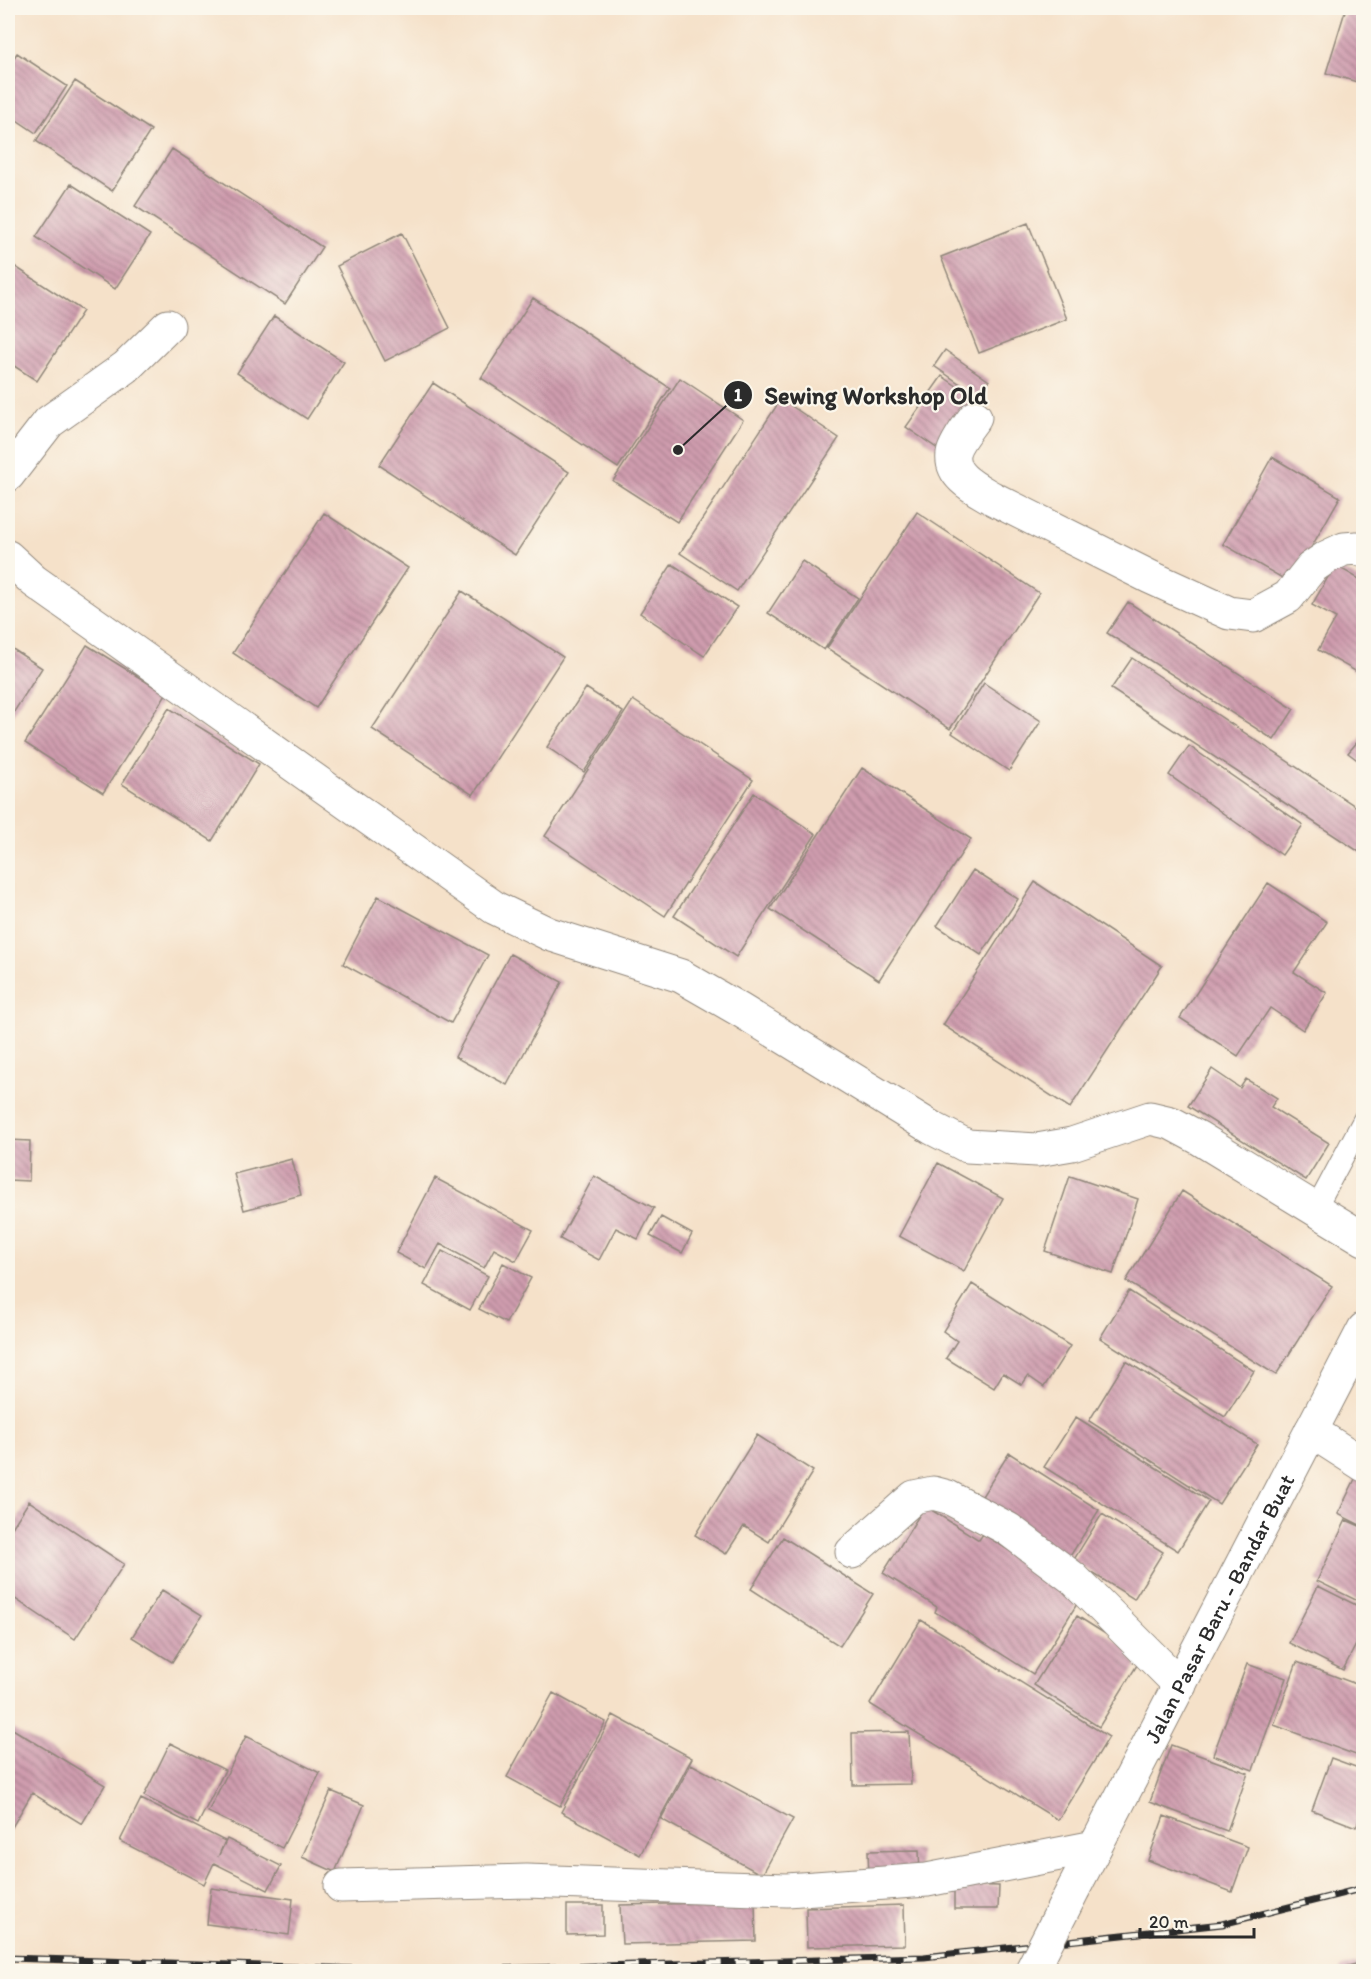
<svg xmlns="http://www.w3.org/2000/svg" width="1371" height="1979" viewBox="0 0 1371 1979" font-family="Itim,sans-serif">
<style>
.building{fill:url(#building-back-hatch)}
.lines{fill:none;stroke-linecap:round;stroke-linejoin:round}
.service-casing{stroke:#90867a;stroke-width:22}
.minor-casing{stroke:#90867a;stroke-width:35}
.tertiary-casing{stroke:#90867a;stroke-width:35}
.service{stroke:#fff;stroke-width:20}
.minor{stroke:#fff;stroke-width:33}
.tertiary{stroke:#fff;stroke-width:33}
.rail-casing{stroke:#2b2b2b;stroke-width:7}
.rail{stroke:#fbf7ec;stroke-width:4.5;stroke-dasharray:14;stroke-linecap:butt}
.tertiary-bridge-casing{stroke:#90867a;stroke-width:35;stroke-linecap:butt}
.tertiary-bridge{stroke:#fff;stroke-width:33}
.labels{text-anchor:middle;stroke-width:4.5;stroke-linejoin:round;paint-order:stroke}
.street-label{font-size:22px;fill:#2b2b2b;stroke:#fbf7ec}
.leader{fill:none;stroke:#2b2b2b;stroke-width:2}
.callout-dot{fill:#2b2b2b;stroke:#fbf7ec;stroke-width:2}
.mark-label{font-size:18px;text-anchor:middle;font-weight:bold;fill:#fff}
.callout-label{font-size:24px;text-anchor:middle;font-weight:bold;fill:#2b2b2b;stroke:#fbf7ec;stroke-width:4.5;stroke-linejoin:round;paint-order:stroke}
</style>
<defs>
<pattern id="building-back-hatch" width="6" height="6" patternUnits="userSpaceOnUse" patternTransform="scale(1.5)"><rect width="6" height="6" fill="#cf9cae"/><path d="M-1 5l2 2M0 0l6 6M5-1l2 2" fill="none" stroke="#a87f8e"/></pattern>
</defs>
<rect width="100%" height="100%" fill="#fbf7ec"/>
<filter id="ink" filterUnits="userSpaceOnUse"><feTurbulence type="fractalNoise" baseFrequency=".0167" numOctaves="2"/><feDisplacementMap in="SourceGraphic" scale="12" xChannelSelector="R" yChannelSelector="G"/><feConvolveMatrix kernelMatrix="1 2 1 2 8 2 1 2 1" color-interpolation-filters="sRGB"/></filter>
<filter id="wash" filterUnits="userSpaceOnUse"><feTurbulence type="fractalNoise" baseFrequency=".008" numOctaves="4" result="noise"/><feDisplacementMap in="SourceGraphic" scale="24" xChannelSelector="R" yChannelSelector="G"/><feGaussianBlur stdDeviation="1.35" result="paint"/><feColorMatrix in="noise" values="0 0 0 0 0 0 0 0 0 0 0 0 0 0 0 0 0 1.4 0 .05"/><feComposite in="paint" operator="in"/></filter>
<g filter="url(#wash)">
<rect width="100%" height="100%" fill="#f5e1c9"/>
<g id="blocks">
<!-- building -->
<path class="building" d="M1346 8H1364V84L1326 73Z
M17 53 67 86 36 133 8 114V67Z
M75 81 151 130 112 191 36 141Z
M172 149 322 247 285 304 135 206Z
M71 184 150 235 115 289 36 237Z
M1028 223 1067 319 979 353 941 257Z
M402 233 450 328 385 361 337 266Z
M8 262 83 311 37 381 8 362Z
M533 298 670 388 618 468 481 378Z
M274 316 344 362 307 419 237 373Z
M945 350 989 381 978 396 934 366Z
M942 376 977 400 941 451 906 427Z
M680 378 743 420 677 522 613 481Z
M433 383 569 472 515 555 379 465Z
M781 399 839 438 737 591 680 553Z
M1272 457 1340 497 1291 583 1223 544Z
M917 512 1039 593 950 729 827 648Z
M324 513 408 568 316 708 233 653Z
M802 561 858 598 824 650 768 613Z
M672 564 737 607 704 656 640 613Z
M1335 565 1359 579 1364 570V676L1318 650 1336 618 1312 605Z
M462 591 563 657 473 795 372 729Z
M1128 602 1294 709 1274 740 1107 633Z
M87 645 166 694 103 793 25 743Z
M8 646 42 668 12 715 8 712Z
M1132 658 1364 812V855L1111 689Z
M984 683 1041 721 1009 771 952 733Z
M586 688 623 712 584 772 547 747Z
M633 700 753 780 665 916 545 836Z
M169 708 259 764 212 841 122 784Z
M1364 734V765L1348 753Z
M1189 746 1303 825 1282 855 1169 775Z
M862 768 971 839 879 980 770 909Z
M754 793 816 834 736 957 674 916Z
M973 870 1018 899 981 955 937 926Z
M1035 882 1162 966 1070 1108 943 1025Z
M1268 883 1327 922 1294 972 1327 993 1303 1030 1270 1008 1238 1056 1180 1018Z
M378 896 488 955 451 1023 343 964Z
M510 954 562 982 507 1085 455 1057Z
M1212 1069 1240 1088 1246 1079 1277 1098 1271 1107 1329 1143 1306 1180 1188 1106Z
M8 1140 30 1141 29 1181 8 1180Z
M292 1159 301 1195 244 1210 234 1174Z
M938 1163 1003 1198 964 1271 899 1236Z
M594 1176 654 1208 638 1239 616 1228 599 1260 560 1239Z
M1070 1176 1138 1199 1113 1274 1045 1251Z
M435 1178 533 1230 516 1261 494 1249 484 1268 440 1244 426 1269 396 1253Z
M1182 1191 1332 1286 1276 1375 1126 1281Z
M661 1217 692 1234 682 1253 650 1236Z
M442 1251 488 1276 470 1310 424 1285Z
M503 1263 531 1278 506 1323 479 1309Z
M972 1284 1070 1346 1044 1387 1028 1376 1022 1385 1003 1373 994 1388 946 1358 957 1341 943 1331Z
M1129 1291 1254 1371 1225 1417 1100 1338Z
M1126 1361 1257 1444 1219 1504 1089 1421Z
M1076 1417 1209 1501 1178 1551 1044 1467Z
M757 1435 813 1471 769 1542 744 1526 726 1554 695 1535Z
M1009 1453 1099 1510 1069 1558 979 1501Z
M1357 1475 1364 1478V1527L1338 1514Z
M29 1501 124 1564 75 1639 8 1594V1534Z
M925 1506 979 1540 983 1534 1082 1596 1033 1674 935 1612 937 1607 883 1573Z
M1102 1514 1163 1552 1134 1599 1073 1561Z
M1346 1520 1364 1528V1604L1317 1581Z
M783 1537 873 1594 840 1646 751 1589Z
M1318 1586 1364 1609V1629L1343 1670 1289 1643Z
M162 1590 202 1615 172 1662 132 1637Z
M1077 1616 1142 1657 1099 1727 1034 1685Z
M921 1620 1109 1737 1058 1820 870 1704Z
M1297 1662 1364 1687V1758L1274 1725Z
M1247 1664 1286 1678 1253 1770 1213 1755Z
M553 1693 606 1722 560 1806 507 1777Z
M613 1715 692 1758 640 1855 561 1812Z
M11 1728 105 1785 82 1824 32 1793 8 1834V1733Z
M909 1732 911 1784 853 1785 852 1733Z
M246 1736 320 1773 282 1848 208 1812Z
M170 1743 225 1770 198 1824 144 1796Z
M1171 1745 1248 1773 1227 1831 1150 1802Z
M1331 1758 1364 1770V1807L1356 1827 1312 1810Z
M691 1764 793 1819 762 1875 661 1819Z
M331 1791 364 1805 335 1872 302 1857Z
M141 1799 225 1841 218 1857 227 1839 281 1866 268 1890 214 1863 204 1884 120 1841Z
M1164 1816 1248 1847 1232 1892 1148 1860Z
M919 1850 920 1875 869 1876 868 1851Z
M954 1885 999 1886 998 1909H954Z
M211 1888 293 1899 289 1935 207 1924Z
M755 1902 756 1941 622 1944 620 1905Z
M567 1905H603V1934L567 1935Z
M904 1905 905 1945 807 1947 806 1908Z
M1364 1962V1972H1341L1340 1968Z"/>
</g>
</g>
<g filter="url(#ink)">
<use href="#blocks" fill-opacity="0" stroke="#90867a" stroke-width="1.5"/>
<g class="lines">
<defs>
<path id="service" d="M1315 1210 1364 1118"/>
<path id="minor" d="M975 417C969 425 954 445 953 454 950 477 977 489 992 498L1150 577 1229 613 1253 616 1288 597 1311 568 1327 557 1344 549 1357 548 1364 551
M8 475 49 422 126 367 168 326
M8 557 34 581 85 617 495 908 549 934 681 976 740 1010 932 1128 967 1146 1037 1150 1072 1144 1150 1118 1171 1123 1199 1138 1364 1239
M1311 1431 1364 1465
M852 1552 914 1497 933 1493 948 1497 1008 1529 1073 1578 1180 1685
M341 1886 526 1881 787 1890 927 1880 1095 1847"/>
<g id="tertiary">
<path id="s1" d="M1074 1888 1364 1329"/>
</g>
</defs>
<!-- service casing -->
<use href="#service" class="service-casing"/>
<!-- minor casing -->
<use href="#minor" class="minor-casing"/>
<!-- tertiary casing -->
<use href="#tertiary" class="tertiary-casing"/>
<!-- service -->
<use href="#service" class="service"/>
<!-- minor -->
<use href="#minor" class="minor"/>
<!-- tertiary -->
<use href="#tertiary" class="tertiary"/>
<defs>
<path id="rail" d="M8 1958 422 1971 924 1957 1222 1924 1364 1888"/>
</defs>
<!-- rail casing -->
<use href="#rail" class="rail-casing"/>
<!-- rail -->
<use href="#rail" class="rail"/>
<defs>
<path id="tertiary-bridge" d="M1031 1972 1074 1888"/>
</defs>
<!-- tertiary-bridge casing -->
<use href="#tertiary-bridge" class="tertiary-bridge-casing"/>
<!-- tertiary-bridge -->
<use href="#tertiary-bridge" class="tertiary-bridge"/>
</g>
</g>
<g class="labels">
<!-- street labels -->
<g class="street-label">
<text dy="8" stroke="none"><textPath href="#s1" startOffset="315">Jalan Pasar Baru - Bandar Buat</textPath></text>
</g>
</g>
<!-- callouts -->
<path class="leader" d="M678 450L738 395"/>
<g class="callout-dot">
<circle cx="678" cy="450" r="6"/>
<circle cx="738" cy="395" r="15"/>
</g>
<g class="mark-label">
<text x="738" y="401">1</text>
</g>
<g class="callout-label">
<text x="876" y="404">Sewing Workshop Old</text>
</g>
<!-- margin -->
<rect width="1371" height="1979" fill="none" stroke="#fbf7ec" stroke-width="30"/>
<!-- scale -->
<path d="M1140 1928v9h114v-9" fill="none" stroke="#2b2b2b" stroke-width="3"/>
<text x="1149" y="1928" font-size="18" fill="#2b2b2b" stroke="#fbf7ec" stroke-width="4.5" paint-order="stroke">20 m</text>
</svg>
